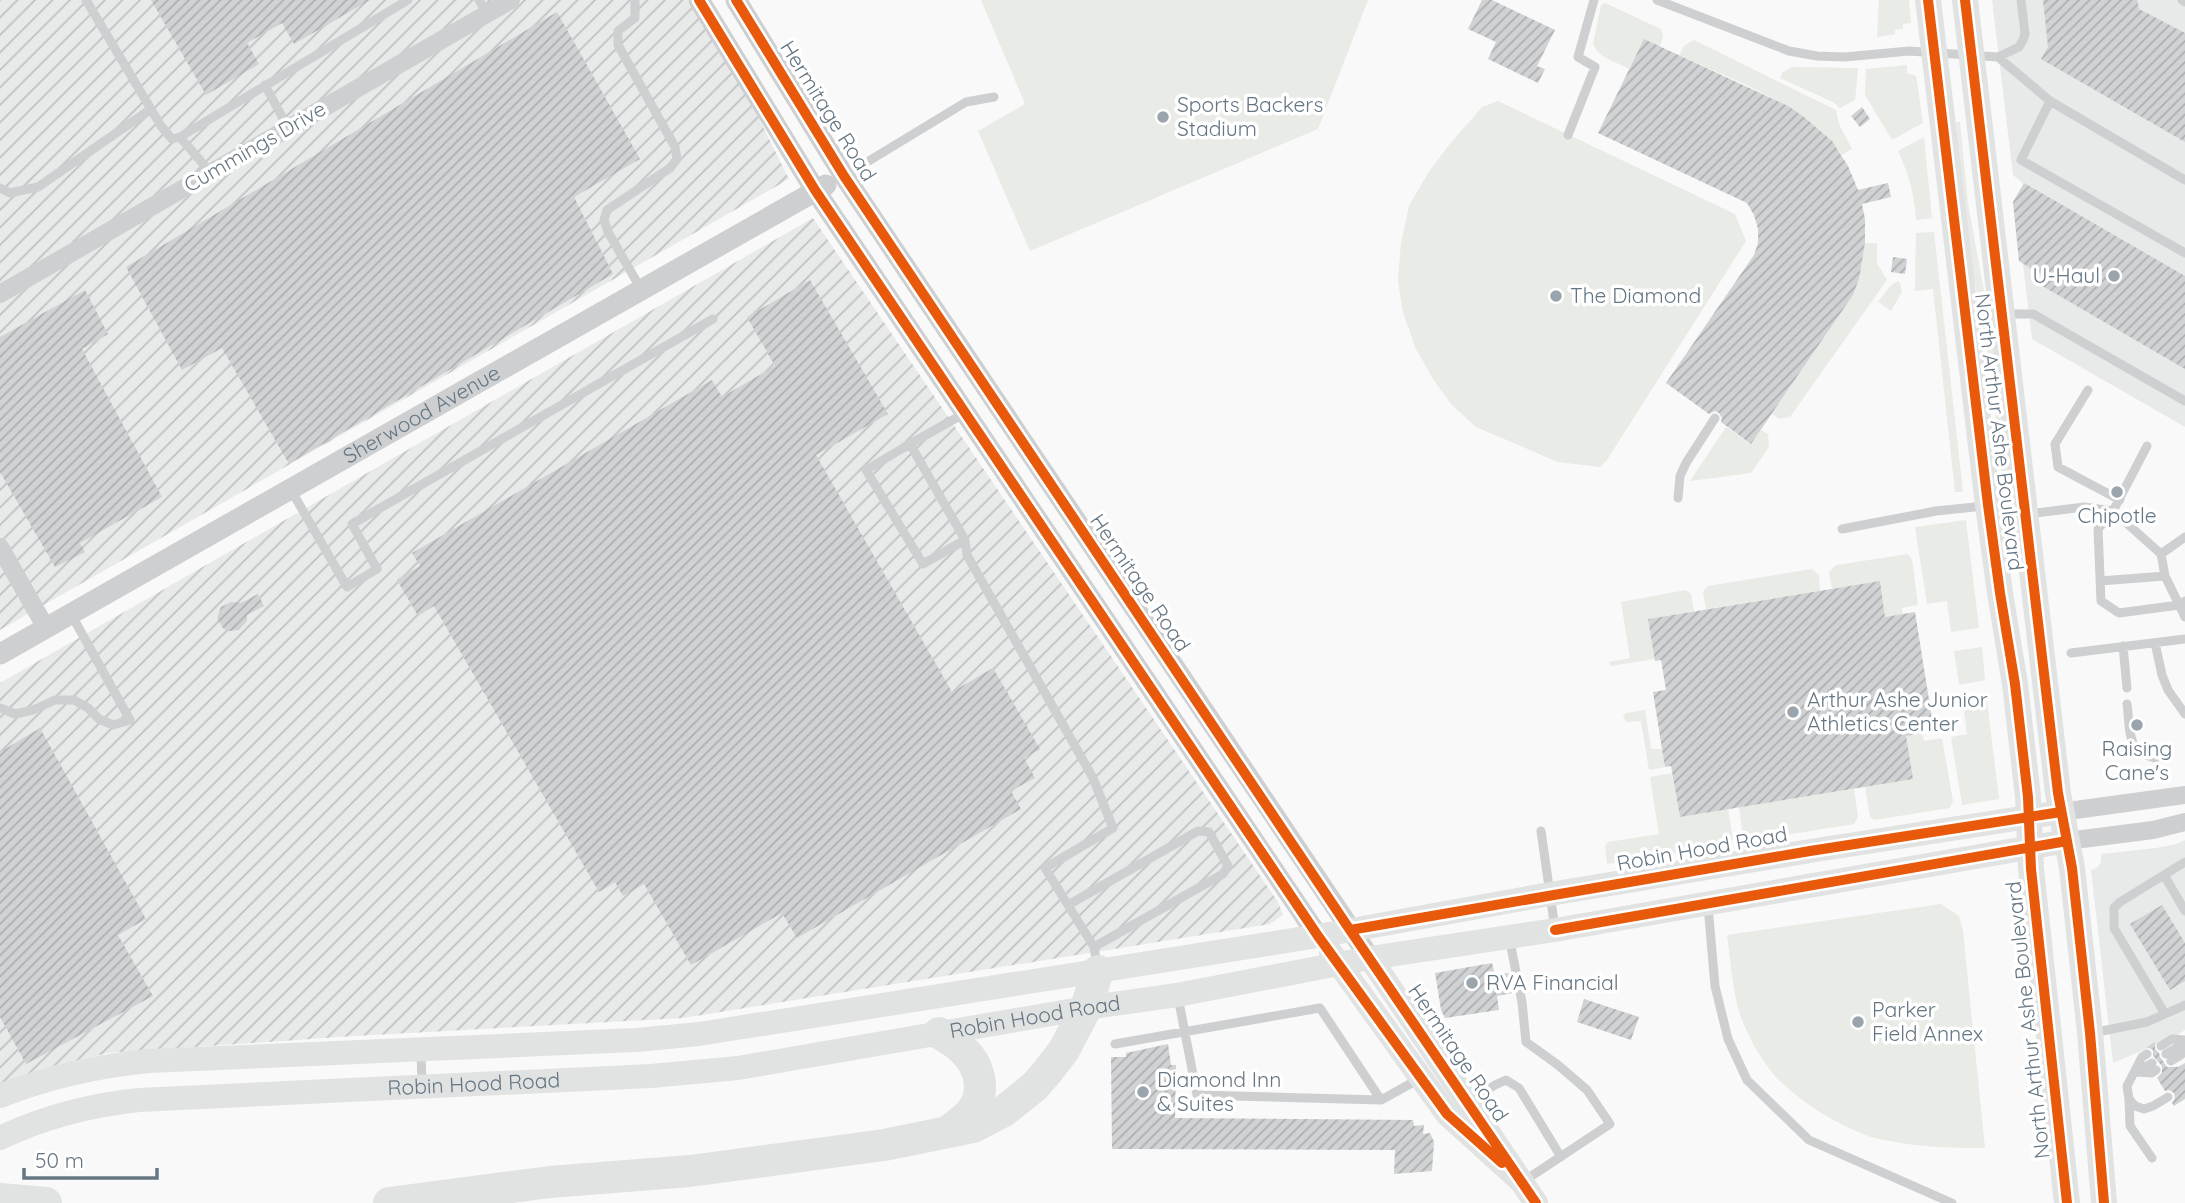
<svg xmlns="http://www.w3.org/2000/svg" width="2185" height="1203" viewBox="0 0 2185 1203" font-family="Quicksand,sans-serif">
<style>
.built{fill:#e8e9e9}
.industrial{fill:url(#industrial-furrows)}
.green{fill:#e8ebe6}
.building{fill:url(#building-hatch)}
.lines{fill:none;stroke-linecap:round;stroke-linejoin:round}
.service{stroke:#cecfd0;stroke-width:9}
.minor{stroke:#cecfd0;stroke-width:18}
.tertiary{stroke:#cecfd0;stroke-width:21}
.secondary{stroke:#e1e2e2;stroke-width:24}
.primary{stroke:#e1e2e2;stroke-width:26}
.motorway{stroke:#e1e2e2;stroke-width:32}
.cycleway-casing{stroke:#fff;stroke-width:15}
.cycleway{stroke:#e8590c;stroke-width:10}
.poi-dot{fill:#99a4ac;stroke:#fff;stroke-width:2.5}
.labels{text-anchor:middle;stroke-width:7;stroke-linejoin:round;paint-order:stroke}
.poi-label{font-size:21px;fill:#657683;stroke:#fff;text-anchor:start}
.street-label{font-size:21px;fill:#657683;stroke:#fff}
</style>
<defs>
<pattern id="industrial-furrows" width="10" height="10" patternUnits="userSpaceOnUse" patternTransform="scale(1.75)"><rect width="10" height="10" fill="#e8e9e9"/><path d="M-1 1l2-2M0 10L10 0M9 11l2-2" fill="none" stroke="#c0c1c2"/></pattern>
<pattern id="building-hatch" width="6" height="6" patternUnits="userSpaceOnUse" patternTransform="scale(1.75)"><rect width="6" height="6" fill="#d0d2d3"/><path d="M-1 1l2-2M0 6l6-6M5 7l2-2" fill="none" stroke="#acafb1"/></pattern>
</defs>
<rect width="100%" height="100%" fill="#f9f9f9"/>
<!-- built -->
<path class="built" d="M1992 0H2185V427L2032 339 2023 264 2019 261 2013 202 2024 184 2013 175Z
M2185 840V1030L2172 1038 2113 1063 2091 870 2097 868 2101 862V854L2156 848 2176 844Z"/>
<!-- industrial -->
<path class="industrial" d="M0 0H700L789 179 0 630Z
M813 218 1278 902 1283 915 1270 924 683 1018 355 1036 108 1053 41 1069 0 1085V683Z"/>
<!-- green -->
<path class="green" d="M981 0H1368L1318 129 1030 251 978 131 1025 104Z
M1879 0H1909L1911 23 1903 24V29L1895 30V34L1877 37Z
M1605 3 1661 29 1663 35 1660 47 1644 40 1629 69C1617 62 1598 58 1593 44L1601 5Z
M1694 40 1836 110 1839 124 1852 149 1842 155C1804 103 1736 82 1679 55L1684 46Z
M1907 65V73L1916 76 1917 81 1923 123 1892 140 1865 95 1866 69Z
M1792 67 1858 68 1855 100 1840 108 1833 102 1780 78 1783 72Z
M1498 101 1735 214 1746 241 1607 460 1600 467 1558 462 1476 427 1451 404 1433 379 1415 347 1403 312 1398 281 1401 243 1409 206 1428 173 1449 145 1482 107Z
M1956 122H1960L1968 204 1994 345 2008 477H2002L1991 371 1964 224Z
M1924 137 1932 218 1916 220C1915 196 1908 172 1898 151Z
M1934 232 1963 492H1955L1933 289 1915 291 1916 233Z
M1865 243H1877V263L1887 280 1790 417 1779 419 1772 414 1853 295 1859 279Z
M1898 281 1900 283 1902 292 1891 311 1878 302 1890 286Z
M1726 427 1751 444 1761 430 1768 434 1769 447 1751 473 1690 481Z
M1966 520 1979 628 1951 632 1947 601 1927 604 1915 527Z
M1908 554 1912 560 1918 605 1902 608 1903 614 1885 617 1880 581 1832 589 1829 572 1836 565Z
M1812 569 1819 575 1820 591 1706 609 1703 592 1708 586Z
M1686 590 1691 594 1694 611 1648 619 1655 659 1610 666 1609 662 1630 658 1621 602Z
M1982 647 1985 680 1959 685 1954 651Z
M1987 701 1999 799 1962 805 1951 737 1967 734 1963 705Z
M1645 710 1651 749H1662L1665 767 1649 770 1641 721 1626 722 1623 715 1626 713Z
M1922 733 1924 741 1942 738 1953 801 1950 808 1874 820 1870 817 1865 787 1906 736Z
M1672 773 1680 817 1728 809 1733 839 1731 844 1607 864 1605 846 1608 842 1659 834 1650 777Z
M1854 789 1858 817 1854 824 1748 841 1743 837 1739 807Z
M1941 904 1959 916 1963 931 1985 1148C1951 1148 1917 1147 1884 1140 1849 1134 1792 1098 1771 1071 1756 1052 1743 1027 1737 1004 1732 982 1730 957 1727 935Z"/>
<!-- building -->
<path class="building" d="M151 0H370L294 44 282 23 247 43 259 64 206 95Z
M1482 0H1492L1555 30 1537 66 1545 69 1538 83 1488 59 1496 42 1468 29Z
M2043 0H2137L2139 9 2185 33V142L2041 59 2048 47Z
M557 12 640 159 574 197 613 274 289 464 222 348 182 370 126 267Z
M1644 39 1788 106 1804 117 1832 141 1848 166 1858 190 1888 183 1891 197 1862 204 1865 219V243L1859 279 1853 295 1751 444 1721 422 1722 418 1719 413 1715 411 1709 414 1666 383 1754 255 1758 243V229L1754 215 1747 203 1598 133Z
M1862 107 1870 119 1860 127 1851 116Z
M2024 183 2185 276V369L2039 284 2043 276 2019 261 2013 202Z
M1893 257 1907 259 1905 274 1891 272Z
M810 280 888 414 816 455 952 692 993 668 1040 749 1024 758 1035 778 1011 791 1021 809 797 938 782 913 691 965 644 884 623 896 615 882 599 892 434 606 418 616 397 580 420 566 412 553 712 380 722 397 775 366 747 317Z
M85 290 108 334 82 349 162 497 80 543 85 552 55 567 0 472V337Z
M1880 581 1885 617 1915 612 1934 731 1906 736 1913 779 1680 817 1671 766 1665 767 1662 749 1653 692 1666 690 1661 660 1655 661 1648 619Z
M258 594 264 606 247 615V621L239 630 228 631 223 628 217 618 221 607 231 602 241 603Z
M40 728 146 919 118 935 153 996 26 1064 0 1017V752Z
M2162 905 2185 943V981L2170 990 2130 924Z
M1492 963 1495 975 1509 973 1513 993 1497 996 1499 1010 1445 1018 1441 1010 1435 973Z
M1584 999 1639 1017 1631 1040 1577 1022Z
M2155 1042V1049L2159 1053 2160 1057 2167 1067H2178L2185 1063V1099L2174 1106 2172 1103 2175 1098 2174 1093 2169 1090 2165 1091 2157 1078 2162 1073V1066L2153 1056V1050L2147 1047Z
M1168 1044 1171 1065H1176L1175 1118 1413 1120 1414 1126 1424 1125 1423 1134 1430 1133 1434 1142 1432 1171 1394 1174 1395 1150 1112 1149 1111 1057H1126V1053Z"/>
<g class="lines">
<!-- service -->
<path class="service" d="M86 0 161 126 172 139 180 137 408 0
M479 0 487 14
M635 0V18L618 31V45L675 147 677 159 670 168 607 210 604 220 608 232 641 289
M1657 0 1789 51 1817 56 1845 57 1909 51 1998 57 2019 47 2023 40 2025 34 2021 0
M2182 0 2185 2
M1998 57 2050 101 2185 180
M265 85 288 128
M2050 101 2021 160 2185 253
M1568 135 1595 67 1578 57 1594 0
M180 137 211 173
M844 176 966 102 994 97
M0 188 10 193 38 187 151 109
M2003 314H2033L2185 401
M2088 390 2055 444 2058 467 2120 500
M965 413 910 444 965 540 967 555 1093 778 1113 828 1045 868 1094 947 1097 965
M910 444 866 470 923 564 965 540
M291 490 347 587 377 569 352 524 713 319
M1678 498 1680 476 1686 463 1715 418
M2028 514 2084 507 2113 511 2147 446
M1842 529 1936 511 2023 502
M2161 554 2185 537
M2100 581 2165 576
M2185 601 2179 605 2119 613 2101 601 2098 529 2113 511 2161 554 2165 576 2185 617
M2155 643 2162 675 2168 690 2185 714
M2123 646 2127 688
M2071 653 2185 639
M2127 704C2131 733 2125 753 2160 759
M0 708 15 714 33 710 55 700H74L88 708 99 719 113 725 130 720 71 614
M1541 831 1555 929
M2164 875 2185 911
M1068 905 1198 831 1209 832 1228 866 1223 874 1094 947
M1708 906 1715 986 1728 1039 1747 1080 1809 1140 1952 1203
M1509 937 1522 1002 1526 1042 1558 1065 1587 1090 1610 1124 1524 1181
M2165 1014 2114 928V908L2120 902 2185 862
M2092 1033 2147 1022 2185 1005
M1115 1044 1320 1008 1381 1100 1197 1095 1178 997
M2161 1046 2172 1039 2185 1040
M421 1050 422 1085
M2147 1054 2142 1057 2127 1086 2129 1099 2135 1106 2144 1109 2153 1106 2168 1097
M2166 1054 2185 1043
M2171 1061 2181 1055 2185 1047
M2136 1072 2152 1073 2156 1070
M2137 1072 2152 1063
M2129 1099 2130 1126 2152 1158
M1381 1100 1419 1079
M1469 1101 1495 1085 1506 1080 1519 1088 1561 1157"/>
<!-- minor -->
<path class="minor" d="M0 294 511 0
M0 547 46 628
M2061 812 2185 795
M2067 841 2153 830 2185 822"/>
<!-- tertiary -->
<g class="tertiary">
<path d="M699 0 815 190 1318 936"/>
<path d="M736 0 844 176 1370 958"/>
<path id="s1" d="M0 654 826 185"/>
</g>
<!-- secondary -->
<g class="secondary">
<path d="M1331 953 1447 1114 1522 1182"/>
<path d="M1370 958 1536 1203"/>
<path d="M0 1096C48 1077 97 1066 149 1061L637 1040 699 1034 1318 936 1550 894 1810 851 2061 812"/>
<path id="s2" d="M0 1138C44 1117 90 1105 139 1100L651 1076 738 1068 1086 1008 1177 995 1370 958 1555 930 2067 841"/>
</g>
<!-- primary -->
<path class="primary" d="M1928 0 1988 505 2000 593 2015 684 2028 797 2031 869 2067 1203
M1965 0 2058 793 2072 868 2090 1033 2104 1203"/>
<!-- motorway -->
<path class="motorway" d="M939 1033C947 1038 956 1043 962 1049 982 1067 988 1098 966 1117 961 1122 954 1126 949 1131
M0 1199 46 1203
M389 1203 550 1182 690 1171 884 1145 973 1127 1004 1111 1035 1086 1048 1071 1064 1050 1086 1008 1098 971"/>
<defs>
<path id="cycleway" d="M699 0 815 190 1318 936 1447 1114 1502 1163
M736 0 844 176 1350 930 1536 1203
M1928 0 1988 505 2000 593 2015 684 2028 797 2031 869 2067 1203
M1965 0 2058 793 2072 868 2090 1033 2104 1203
M1350 930 1810 851 2061 812
M1555 930 2067 841"/>
</defs>
<!-- cycleway casing -->
<use href="#cycleway" class="cycleway-casing"/>
<!-- cycleway -->
<use href="#cycleway" class="cycleway"/>
</g>
<!-- markers -->
<g class="poi-dot">
<circle cx="1163" cy="117" r="7"/>
<circle cx="2114" cy="276" r="7"/>
<circle cx="1556" cy="296" r="7"/>
<circle cx="2117" cy="492" r="7"/>
<circle cx="1793" cy="712" r="7"/>
<circle cx="2137" cy="725" r="7"/>
<circle cx="1472" cy="983" r="7"/>
<circle cx="1858" cy="1022" r="7"/>
<circle cx="1143" cy="1092" r="7"/>
</g>
<g class="labels">
<!-- poi labels -->
<g class="poi-label">
<text x="1177" y="112">Sports Backers<tspan x="1177" dy="24">Stadium</tspan></text>
<text x="2100" y="283" text-anchor="end">U-Haul</text>
<text x="1570" y="303">The Diamond</text>
<text x="2117" y="523" text-anchor="middle">Chipotle</text>
<text x="1807" y="707">Arthur Ashe Junior<tspan x="1807" dy="24">Athletics Center</tspan></text>
<text x="2137" y="756" text-anchor="middle">Raising<tspan x="2137" dy="24">Cane's</tspan></text>
<text x="1486" y="990">RVA Financial</text>
<text x="1872" y="1017">Parker<tspan x="1872" dy="24">Field Annex</tspan></text>
<text x="1157" y="1087">Diamond Inn<tspan x="1157" dy="24">&amp; Suites</tspan></text>
</g>
<!-- street labels -->
<g class="street-label">
<text transform="translate(828 111) rotate(58)" y="7">Hermitage Road</text>
<text transform="translate(255 147) rotate(-30)" y="7">Cummings Drive</text>
<text dy="7" stroke="none"><textPath href="#s1" startOffset="485">Sherwood Avenue</textPath></text>
<text transform="translate(1999 432) rotate(83)" y="7">North Arthur Ashe Boulevard</text>
<text transform="translate(1140 583) rotate(56)" y="7">Hermitage Road</text>
<text transform="translate(1702 849) rotate(-10)" y="7">Robin Hood Road</text>
<text dy="7" stroke="none"><textPath href="#s2" startOffset="1046">Robin Hood Road</textPath></text>
<text transform="translate(2028 1020) rotate(-96)" y="7">North Arthur Ashe Boulevard</text>
<text transform="translate(1458 1053) rotate(56)" y="7">Hermitage Road</text>
<text dy="7" stroke="none"><textPath href="#s2" startOffset="480">Robin Hood Road</textPath></text>
</g>
</g>
<!-- scale -->
<path d="M24 1168v10h133v-10" fill="none" stroke="#657683" stroke-width="3.5"/>
<text x="35" y="1168" font-size="21" fill="#657683" stroke="#ffffff" stroke-width="5" paint-order="stroke">50 m</text>
</svg>
